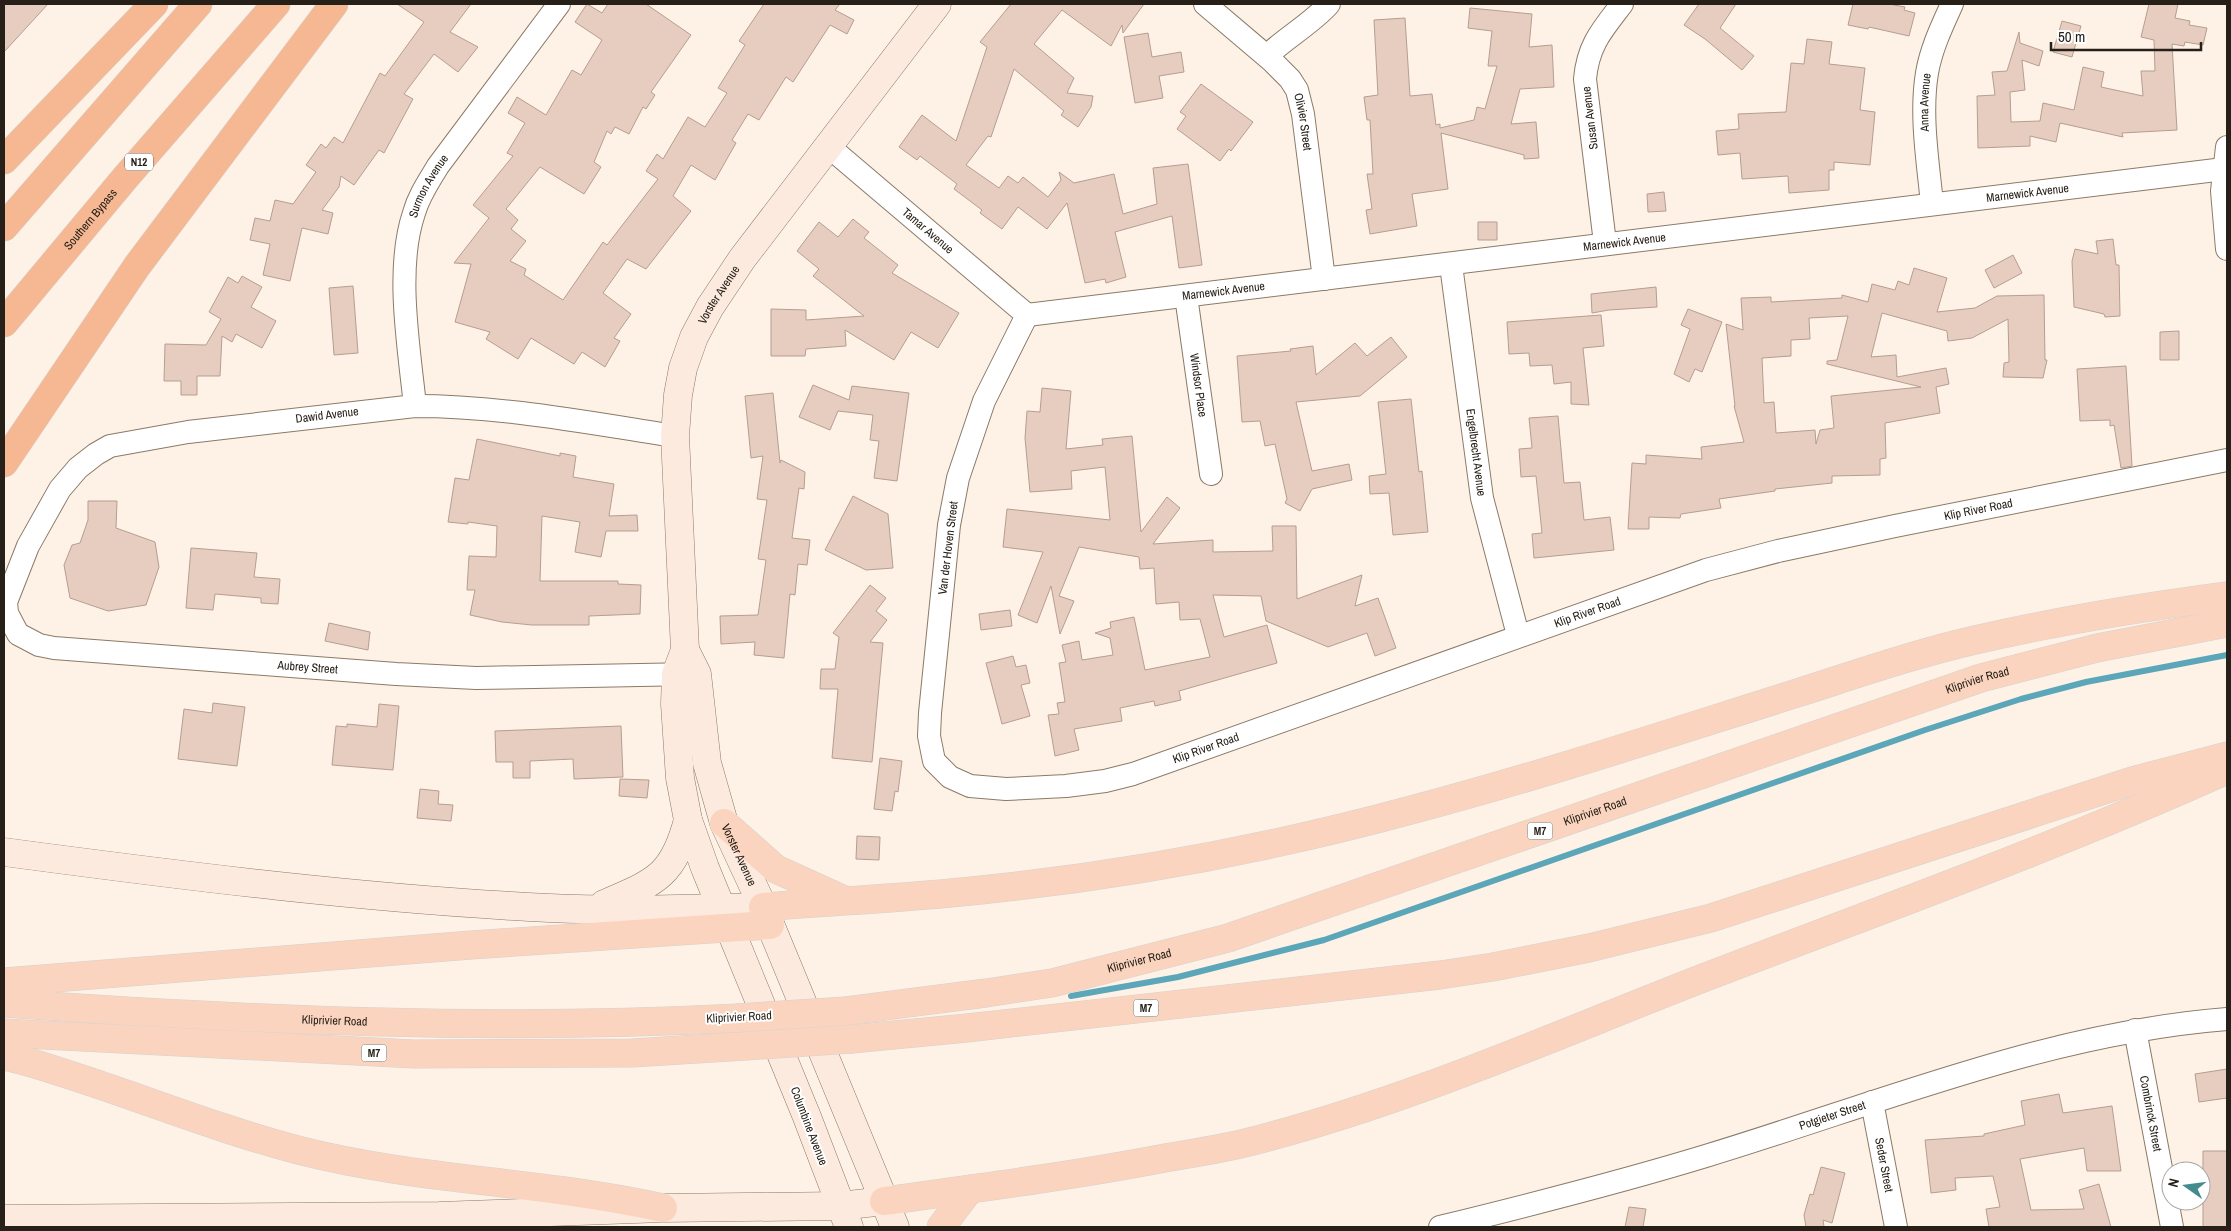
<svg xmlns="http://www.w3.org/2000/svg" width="2231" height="1231" viewBox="0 0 2231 1231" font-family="'Archivo Narrow',sans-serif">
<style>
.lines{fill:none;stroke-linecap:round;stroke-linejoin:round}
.stream{stroke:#5ba6b8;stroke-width:6}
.building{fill:#e7cdc0;stroke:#b69d91;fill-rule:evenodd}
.minor-casing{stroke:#8b7a68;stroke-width:24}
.secondary-casing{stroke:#8b7a68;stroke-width:29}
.primary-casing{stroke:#d4d2d1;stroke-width:29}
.motorway-casing{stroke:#d4d2d1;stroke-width:29}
.minor{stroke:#fff;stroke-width:22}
.secondary{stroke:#fceadf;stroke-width:28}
.primary{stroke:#fad4be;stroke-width:28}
.motorway{stroke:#f6b893;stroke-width:28}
.primary-bridge-casing{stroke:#d4d2d1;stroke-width:29;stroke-linecap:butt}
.primary-bridge{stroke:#fad4be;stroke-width:28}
.labels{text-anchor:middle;stroke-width:4;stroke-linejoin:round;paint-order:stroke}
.shield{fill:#fff;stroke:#67635d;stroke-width:1}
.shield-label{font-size:11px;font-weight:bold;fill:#262018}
.street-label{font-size:12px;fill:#262018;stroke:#fff}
</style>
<rect width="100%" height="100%" fill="#fef2e6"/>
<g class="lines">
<!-- stream -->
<path class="stream" d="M1071 996 1178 977 1324 940 1925 730 2021 699 2086 682 2227 655"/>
</g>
<!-- building -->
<path class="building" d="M4 4H48L4 52Z
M397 4H471L450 32 478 47 458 72 434 54 404 94 413 99 384 153 379 150 354 185 341 176 339 187 322 210 333 213 328 234 302 228 290 281 263 275 270 244 250 240 255 218 270 221 275 200 293 204 316 172 306 165 321 144 326 148 334 137 343 143 380 73 385 76 424 22Z
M587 4 602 13 608 4H646L691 35 651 92 655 95 646 109 643 107 629 134 615 127 611 134 607 131 594 162 601 167 584 194 540 167 506 209 518 220 511 229 526 241 510 261 526 269 524 275 563 300 603 242 607 245 658 179 646 171 657 154 663 159 688 117 705 127 727 93 718 88 745 45 739 41 764 4H840L835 10 854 20 847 34 830 25 793 82 786 77 759 120 748 114 732 140 736 143 715 180 691 165 673 196 691 211 646 269 627 259 603 293 631 314 614 338 620 341 605 367 582 352 574 364 531 338 518 359 486 339 490 332 455 322 471 264 454 263 489 218 473 205 513 156 507 153 525 123 508 113 517 97 546 115 572 70 581 75 602 40 575 22Z
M1011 4H1144L1123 33 1122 25 1111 46 1062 10 1034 44 1074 78 1067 93 1093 96 1091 107 1078 127 1061 115 1064 111 1014 69 991 137 988 136 966 165 999 188 1008 176 1018 183 1023 177 1048 197 1061 180 1059 172 1074 183 1114 174 1123 214 1157 204 1153 168 1188 164 1202 265 1179 268 1172 216 1115 232 1126 277 1106 283 1105 279 1085 283 1067 203 1047 229 1018 207 1002 229 980 213 982 210 954 189 957 184 920 156 917 160 899 147 922 115 956 141 987 47 980 42Z
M1699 4H1736L1720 28 1754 56 1742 70 1705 39 1684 25Z
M1853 4H1889L1905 7 1904 10 1915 13 1909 36 1869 27 1868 29 1848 25Z
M2149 4H2178L2175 18 2190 21 2189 25 2207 28 2203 45 2185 42 2184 46 2172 44 2177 130 2122 133 2123 137 2060 123 2056 142 2030 136V146L1978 148 1977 96 1995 95 1992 72 2007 71 2019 32 2020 43 2043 51 2039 66 2022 60 2025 90 2010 92 2011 122 2040 121 2043 103 2074 110 2083 67 2104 72 2101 87 2143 96 2141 71H2155L2154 40 2141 37Z
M1470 8 1532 14 1529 47 1552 45 1554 87 1520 89 1511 124 1536 122 1539 158 1524 159V155L1441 133 1448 189 1412 194 1417 226 1370 234 1366 210 1372 209 1367 174H1373L1370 120H1367L1364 97 1378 95 1374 20 1405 18 1410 96 1432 94 1436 125 1440 124V128L1474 120 1477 107 1485 109 1497 66H1488L1492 31 1468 28Z
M2062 21 2081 26 2072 57 2053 52Z
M1148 33 1152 57 1181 52 1184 72 1159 76 1163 98 1135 103 1124 37Z
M1807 39 1832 42 1829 64 1865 68 1860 110 1875 112 1870 165 1834 162V170H1829V190L1789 193 1788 176 1742 179 1740 153 1718 155 1716 131 1739 129 1738 114 1786 112 1791 63 1804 64Z
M1201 84 1253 122 1231 151 1229 149 1220 161 1177 129 1186 116 1180 112Z
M1664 192 1666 211 1648 212 1647 194Z
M853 219 869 232 864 238 898 265 892 273 959 313 938 348 911 332 894 360 845 330 846 346 806 349 805 356H771V309L806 310V320L864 316 813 276 819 269 797 251 819 222 838 237Z
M1478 222H1497V240H1478Z
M2113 239 2116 265H2119L2120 316 2105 317 2104 314 2074 307 2072 261 2075 249 2098 254 2096 241Z
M2013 255 2022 273 1994 288 1985 270Z
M1914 268 1947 278 1937 312 1975 308 1997 296 2044 295 2045 360H2047L2043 378 2003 377 2004 363 2009 362 2008 319 1972 338 1948 341 1947 331 1882 313 1871 357 1896 355 1897 377 1946 368 1949 384 1936 387 1940 413 1885 423 1886 458 1880 459V475L1832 476V483L1775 489V491L1719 499 1721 508 1681 514 1680 518 1649 517V529H1628L1632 463 1646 464V455L1702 459 1701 447 1744 442 1734 406H1735L1726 324 1743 330 1741 298 1771 297V302L1842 298V295L1868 302 1872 284 1895 290 1898 281 1909 285ZM1848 316 1837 360 1827 361V364L1921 387 1831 396 1834 428 1820 430 1816 444 1815 430 1776 433 1774 402 1764 403 1762 358 1791 356V340L1810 339 1809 318Z
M242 276 262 287 251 307 276 321 262 348 236 334 232 342 222 336 220 376H197V395H181V381H164L165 344 206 345 221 319 209 312 228 277 238 283Z
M353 286 358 353 334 355 329 288Z
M1656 287 1657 307 1609 310 1592 313 1591 294Z
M1688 309 1722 322 1702 372 1695 369 1689 382 1674 374 1690 329 1681 325Z
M1601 315 1604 346 1583 348 1589 405 1571 404V382L1554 384 1552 365 1530 366 1529 353 1509 354 1507 322Z
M2179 331V360H2160V332Z
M1391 337 1407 357 1360 396 1296 402 1312 471 1349 464 1352 480 1312 489 1300 511 1285 503 1287 499 1275 444 1265 446 1260 421 1242 422 1237 356 1291 351 1290 349 1313 346 1316 375 1355 343 1367 356Z
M2126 366 2132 466 2121 468 2114 425 2110 426V420L2080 421 2077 369Z
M813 385 849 400 852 386 909 393 897 481 874 478 879 441 870 440 873 415 838 411 830 430 799 417Z
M1042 388 1071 391 1066 449 1103 445 1102 439 1132 436 1141 532 1167 497 1180 508 1153 544 1213 540V552L1273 551 1272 526H1296L1297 599 1362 575 1355 606 1378 598 1396 648 1375 656 1367 633 1328 647 1266 621 1261 596 1213 595 1224 637 1267 625 1277 663 1179 691 1181 700 1155 706 1154 701 1120 708 1122 721 1074 729 1079 750 1055 756 1048 715 1059 714 1057 703 1065 702 1059 663 1066 662 1062 645 1079 641 1082 660 1113 655 1110 638 1095 633 1111 628 1110 622 1134 617 1145 670 1210 657 1200 619 1180 620 1179 602 1156 604 1154 568 1140 569 1139 557 1079 547 1059 596 1074 601 1060 634 1051 586 1037 623 1018 615 1043 552 1003 547 1007 509 1110 520 1105 467 1071 471 1072 489 1030 492 1025 438 1027 411 1040 412Z
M773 393 780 463 781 460 805 472 804 489 799 488 792 538 810 540 807 565 798 564 795 595 790 594 784 658 754 655 755 642 721 644 720 616 758 615 766 560 758 559 767 500 757 499 763 456 751 458 745 396Z
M1411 399 1419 472 1422 471 1428 532 1393 535 1389 493 1370 494 1369 476 1386 474 1378 402Z
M1558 416 1564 483 1580 482 1584 520 1610 517 1614 550 1534 558 1532 534 1542 533 1536 476 1521 477 1519 449 1532 448 1529 418Z
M477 439 560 456V453L576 456 573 477 614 484 609 516 637 515 638 531H606L601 557 575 552 580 522 542 516 540 581H618V584L641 585 640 614 589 616V625H532L502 622 470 615 475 590H467L469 556 496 557 497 526 468 522V524L448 522 455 478 469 480Z
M853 496 888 514 893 568 866 570 825 550Z
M88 501H117L116 528 155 542 159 567 146 605 108 611 70 598 64 565 72 545 80 543 88 520Z
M191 548 257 553 254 577 280 579 278 604 261 603V598L215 594 213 610 186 608Z
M870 585 886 598 876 611 887 620 870 642 883 643 872 762 832 758 838 689H820L821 669H835L839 637 833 633Z
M1010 610 1012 626 981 630 979 614Z
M329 623 370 632 368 650 325 641Z
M1013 656 1016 667 1026 665 1030 683 1021 685 1030 716 1002 724 986 663Z
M213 703 245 707 237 766 178 759 184 709 212 713Z
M379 704 399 706 393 770 332 765 336 726 347 727V724L377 727Z
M621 726 623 777 574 779 573 759 530 761V778H513V762H496L495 731Z
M880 758 902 761 898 792 895 791 892 811 874 809Z
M620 779 649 780 647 798 619 796Z
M420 789 439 791 438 804 453 805 451 821 417 818Z
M857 836 880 837 879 860 856 859Z
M2227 1069V1098L2199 1102 2195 1074Z
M2059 1094 2063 1113 2112 1106 2121 1171H2087L2084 1148 2020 1159 2031 1210 2084 1209 2079 1190 2099 1184 2111 1227H1989L1986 1209 2000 1207 1993 1176 1955 1178 1956 1190 1931 1193 1925 1140 1984 1136V1134L2025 1125 2021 1101Z
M2203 1151H2227V1227H2203Z
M1821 1167 1845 1173 1832 1223 1823 1220 1824 1227H1806L1804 1215 1810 1194 1813 1195Z
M1629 1207 1646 1209 1643 1227H1625Z"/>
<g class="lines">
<defs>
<g id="minor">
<path id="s1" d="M1205 4 1271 60 1290 79 1297 90 1303 114 1324 279"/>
<path d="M1267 56C1286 37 1310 25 1329 4"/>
<path id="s2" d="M828 146 1027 315"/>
<path d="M2227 147 2222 191 2227 249"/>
<path id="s3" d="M1932 204C1928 162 1920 115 1927 73 1931 49 1942 26 1952 4"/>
<path d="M1605 243 1585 79C1588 45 1602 30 1622 4"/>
<path id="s4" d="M1451 265 1482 498 1518 635"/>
<path id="s5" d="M1186 296 1211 474"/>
<path id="s6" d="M1027 315 984 401 958 478 949 525 930 713 929 736 934 761 950 777 970 786 1006 789 1066 786 1105 781 1133 774 1706 570 1778 551 1895 526 2227 460"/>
<path id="s7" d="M1027 315 2224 169"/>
<path id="s8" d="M415 406C409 347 395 269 414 213 419 195 429 181 438 166L559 4"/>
<path id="s9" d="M675 436C589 423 503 406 415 406L188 432 110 446 96 454 78 468 60 489 28 546 6 602 7 613 18 634 39 645 54 648 396 674 476 678 693 674"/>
<path id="s10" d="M2135 1030 2172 1227"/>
<path id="s11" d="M1872 1102 1896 1227"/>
<path id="s12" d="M1440 1227C1530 1205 1621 1182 1709 1155 1880 1103 2048 1033 2227 1019"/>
</g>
<g id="secondary">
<path id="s13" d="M685 650 697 674 707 763 724 823 763 907 895 1227"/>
<path d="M4 852C184 876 366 899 549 908 620 911 692 909 763 907"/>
<path d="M604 904C655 882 673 877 688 820"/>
<path d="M4 1219 439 1216 663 1208 840 1206 884 1201"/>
<path id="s14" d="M849 1227 807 1117 705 868 688 820 680 778 675 704 676 674 685 650 675 436 678 395 683 368 694 337 710 307 742 259 937 4"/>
</g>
<g id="primary">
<path d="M724 823 776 869 842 899"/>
<path d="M763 907C836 901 909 898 981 890 1126 875 1271 848 1411 810 1540 776 1667 734 1794 694 1854 675 1914 654 1975 640 2058 621 2143 607 2227 596"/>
<path d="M4 982 471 945 770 925"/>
<path id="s15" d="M4 1003C248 1020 492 1031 737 1018"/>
<path id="s16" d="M846 1011 986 993 1052 983 1228 938 1981 678 2097 648 2227 623"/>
<path d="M4 1033 414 1054 632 1053 746 1046"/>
<path d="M852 1039 967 1028 1440 975 1493 967 1589 948 1711 918 2132 781 2227 756"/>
<path d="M4 1056C34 1062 65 1074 94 1083 162 1106 229 1132 298 1150 418 1181 543 1181 663 1208"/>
<path d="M884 1201C978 1188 1072 1176 1165 1158 1193 1153 1222 1149 1249 1142 1404 1103 1549 1038 1698 980 1875 912 2054 848 2227 770"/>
<path d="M941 1227 970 1189"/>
</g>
<g id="motorway">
<path d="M4 160 154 4"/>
<path d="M4 227 198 4"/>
<path id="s17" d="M4 323 125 178 276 4"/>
<path d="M4 463 137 266 334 4"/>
</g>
</defs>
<!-- minor casing -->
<use href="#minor" class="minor-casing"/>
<!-- secondary casing -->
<use href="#secondary" class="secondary-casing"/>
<!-- primary casing -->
<use href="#primary" class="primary-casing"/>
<!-- motorway casing -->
<use href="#motorway" class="motorway-casing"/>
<!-- minor -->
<use href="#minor" class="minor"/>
<!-- secondary -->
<use href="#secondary" class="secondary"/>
<!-- primary -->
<use href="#primary" class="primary"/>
<!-- motorway -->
<use href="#motorway" class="motorway"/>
<defs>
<path id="primary-bridge" d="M737 1018 846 1011
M746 1046 852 1039"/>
</defs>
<!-- primary-bridge casing -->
<use href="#primary-bridge" class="primary-bridge-casing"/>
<!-- primary-bridge -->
<use href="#primary-bridge" class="primary-bridge"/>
</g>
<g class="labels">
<!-- shield labels -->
<g class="shield">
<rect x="125" y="153.5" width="28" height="17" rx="4"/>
<rect x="1527.5" y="822.5" width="25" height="17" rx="4"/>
<rect x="1133.5" y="999.5" width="25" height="17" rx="4"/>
<rect x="361.5" y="1044.5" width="25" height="17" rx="4"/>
</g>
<g class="shield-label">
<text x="139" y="166">N12</text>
<text x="1540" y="835">M7</text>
<text x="1146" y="1012">M7</text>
<text x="374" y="1057">M7</text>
</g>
<!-- street labels -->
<g class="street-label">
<text dy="4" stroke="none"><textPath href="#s3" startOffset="102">Anna Avenue</textPath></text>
<text transform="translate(1590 118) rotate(-97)" y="4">Susan Avenue</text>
<text dy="4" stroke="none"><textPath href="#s1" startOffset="159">Olivier Street</textPath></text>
<text dy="4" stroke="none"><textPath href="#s8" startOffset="225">Surmon Avenue</textPath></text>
<text dy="4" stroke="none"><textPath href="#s7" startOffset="1008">Marnewick Avenue</textPath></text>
<text dy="4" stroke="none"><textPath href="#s17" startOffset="135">Southern Bypass</textPath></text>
<text dy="4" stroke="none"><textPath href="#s2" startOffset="131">Tamar Avenue</textPath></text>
<text dy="4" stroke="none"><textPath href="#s7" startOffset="602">Marnewick Avenue</textPath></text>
<text dy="4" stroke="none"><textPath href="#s7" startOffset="198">Marnewick Avenue</textPath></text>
<text dy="4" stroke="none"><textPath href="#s14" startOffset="975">Vorster Avenue</textPath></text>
<text dy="4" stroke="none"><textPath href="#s5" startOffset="90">Windsor Place</textPath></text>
<text transform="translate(327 415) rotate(-7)" y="4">Dawid Avenue</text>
<text dy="4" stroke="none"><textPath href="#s4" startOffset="189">Engelbrecht Avenue</textPath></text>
<text dy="4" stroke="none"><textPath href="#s6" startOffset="1559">Klip River Road</textPath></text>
<text transform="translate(948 548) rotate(-83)" y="4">Van der Hoven Street</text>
<text dy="4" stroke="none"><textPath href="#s6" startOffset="1154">Klip River Road</textPath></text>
<text dy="4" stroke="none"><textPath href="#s9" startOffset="1090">Aubrey Street</textPath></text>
<text dy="4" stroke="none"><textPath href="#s16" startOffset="1182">Kliprivier Road</textPath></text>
<text dy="4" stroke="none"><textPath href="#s6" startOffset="749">Klip River Road</textPath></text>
<text dy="4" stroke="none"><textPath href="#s16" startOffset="778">Kliprivier Road</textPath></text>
<text dy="4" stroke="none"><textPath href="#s13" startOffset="214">Vorster Avenue</textPath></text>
<text dy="4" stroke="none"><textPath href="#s16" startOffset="298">Kliprivier Road</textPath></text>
<text transform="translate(739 1017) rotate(-3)" y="4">Kliprivier Road</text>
<text dy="4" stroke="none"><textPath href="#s15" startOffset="331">Kliprivier Road</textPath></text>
<text dy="4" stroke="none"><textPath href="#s10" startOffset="85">Combrinck Street</textPath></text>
<text dy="4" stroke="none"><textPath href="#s12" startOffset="408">Potgieter Street</textPath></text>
<text transform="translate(809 1126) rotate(69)" y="4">Columbine Avenue</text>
<text dy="4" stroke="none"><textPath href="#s11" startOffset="64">Seder Street</textPath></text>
</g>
</g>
<!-- border -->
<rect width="2231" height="1231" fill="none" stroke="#262018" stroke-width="10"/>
<!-- north arrow -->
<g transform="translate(2186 1186) rotate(284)"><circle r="24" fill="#ffffff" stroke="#a8a6a3"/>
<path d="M0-4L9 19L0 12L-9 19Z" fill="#438b8c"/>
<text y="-8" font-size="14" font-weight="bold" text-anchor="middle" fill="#262018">N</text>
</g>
<!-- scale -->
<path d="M2051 42v8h150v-8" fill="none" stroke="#262018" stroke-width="2.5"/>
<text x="2058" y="42" font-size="15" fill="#262018" stroke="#ffffff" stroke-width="4" paint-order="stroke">50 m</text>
</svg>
